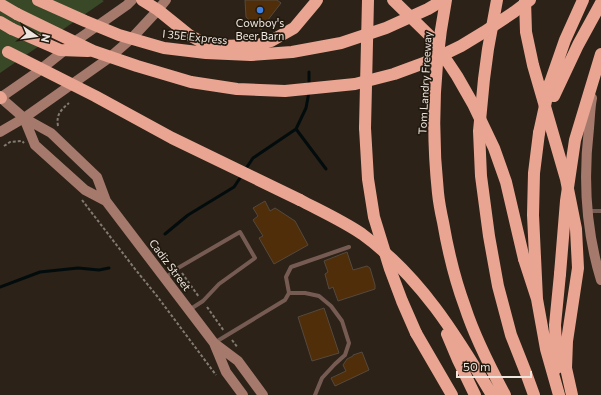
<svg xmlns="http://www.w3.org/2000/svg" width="601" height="395" viewBox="0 0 601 395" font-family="Commissioner,sans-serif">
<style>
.green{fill:#394927}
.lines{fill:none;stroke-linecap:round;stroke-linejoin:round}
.stream{stroke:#030c0d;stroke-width:3}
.building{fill:#4f2e09;stroke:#55493e}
.path{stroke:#837a71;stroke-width:2;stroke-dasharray:3 2;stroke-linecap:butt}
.service{stroke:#765b53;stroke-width:4}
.secondary{stroke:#a5796c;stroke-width:10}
.motorway{stroke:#e9a591;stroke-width:12}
.motorway-bridge{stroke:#e9a591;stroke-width:12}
.shop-dot{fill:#3f7fe0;stroke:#22190f;stroke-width:1.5}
.labels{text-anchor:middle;stroke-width:3.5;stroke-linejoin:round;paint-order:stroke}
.poi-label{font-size:11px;fill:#ede6df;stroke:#22190f}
.street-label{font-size:11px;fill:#ede6df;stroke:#22190f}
</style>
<rect width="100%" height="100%" fill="#2c2218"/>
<!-- green -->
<path class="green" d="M0 0H102L104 1 0 73Z"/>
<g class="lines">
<!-- stream -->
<path class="stream" d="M309 72V86
M296 129 326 169
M245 170 253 158 296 129 306 108 309 92
M165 234 188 215 234 187 242 175
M0 287 40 272 78 268 99 270 109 268"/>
</g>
<!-- building -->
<path class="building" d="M245 0H277L281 3 264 25 263 24 261 26 263 27 261 30 246 17Z
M265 201 270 211 275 208 295 221 308 245 274 264 259 238 263 236 253 220 258 216 253 208Z
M347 252 353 270 367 266 370 268 375 285V289L338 301 333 287 329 289 325 274 328 272 324 261Z
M324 308 339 353 312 361 298 317Z
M362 352 369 370 335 386 331 378 346 371 343 365 347 359 353 356V355Z"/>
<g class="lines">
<!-- path -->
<path class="path" d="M58 126C56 114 61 110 69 103
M4 146 10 142 22 141 24 143
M82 200 135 269 157 296 216 375
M182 273 199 297
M207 307 224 331
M232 340 238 348"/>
<!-- service -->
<path class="service" d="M588 211H601
M165 278 178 268 240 232 255 258 219 284 203 301 189 310
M289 293H305L319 296 331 306 342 321 349 343 345 355 335 364 322 378 315 395
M214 343 285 300 289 293 286 277 291 267 349 247"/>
<!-- secondary -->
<path class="secondary" d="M0 98 36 73 80 38 127 5 132 0
M1 98 24 118 51 133 97 177 106 201 214 343 226 372 243 395
M592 98C590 108 590 118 589 128 583 179 586 231 601 280
M24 118 35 145 85 190 106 201
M0 132 24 118 109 58 132 38 158 10 166 0
M214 343 238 361 263 395"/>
<!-- motorway -->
<path class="motorway" d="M142 0 158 10 189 35 200 41 220 46 258 45 271 41 294 28 315 3 317 0
M446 0C434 63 431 128 438 193 439 203 441 213 443 222 448 251 455 280 465 307 475 338 490 367 505 395
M497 0 488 49 484 79 479 131 481 176 489 236 498 286 511 335 526 373 534 395
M525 0 526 32 533 65 566 179 576 229 578 268 567 341 566 368 572 395
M0 4 17 14
M0 22 12 29
M550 83 565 40 583 0
M554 96 578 45 601 3
M0 97 1 98
M365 128 368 0
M300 200C321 211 343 221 362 234 420 276 456 335 492 395
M524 259 537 299 546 349 559 395
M537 299 533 215 534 173 539 133
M416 333 452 395
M447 334 458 360 475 395
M557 368 555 325 560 274"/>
<!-- motorway-bridge -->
<path class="motorway-bridge" d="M38 0 85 21 119 35 164 48 206 53 251 55 292 52 341 43 386 28 428 9 443 0
M393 0 431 37 457 76 473 104 494 148 506 182 524 259
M17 14 93 51 137 66 191 82 237 89 285 91 355 84 394 74 432 60 461 46 484 32 514 12 530 0
M12 29 60 50 88 51
M8 52 95 96 172 138 300 200
M365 128 368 179 374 217 390 269 402 301 416 333
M539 133 550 83
M560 274 566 201 575 140 601 54"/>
</g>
<!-- markers -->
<circle class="shop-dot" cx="260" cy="10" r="4"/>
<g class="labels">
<!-- poi labels -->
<g class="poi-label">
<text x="260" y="27">Cowboy's<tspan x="260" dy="13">Beer Barn</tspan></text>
</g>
<!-- street labels -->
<g class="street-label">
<text transform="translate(195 37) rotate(6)" y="4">I 35E Express</text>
<text transform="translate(425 83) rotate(-87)" y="4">Tom Landry Freeway</text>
<text transform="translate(170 265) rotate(53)" y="4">Cadiz Street</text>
</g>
</g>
<!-- north arrow -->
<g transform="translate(36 36) rotate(103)" stroke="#22190f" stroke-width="3" paint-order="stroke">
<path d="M0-3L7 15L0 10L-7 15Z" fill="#ede6df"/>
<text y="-6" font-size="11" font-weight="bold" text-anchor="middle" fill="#ede6df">N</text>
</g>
<!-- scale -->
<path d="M457 371v6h74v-6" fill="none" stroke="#ede6df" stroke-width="2"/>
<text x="463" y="371" font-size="12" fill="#ede6df" stroke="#22190f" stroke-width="3" paint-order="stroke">50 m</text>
</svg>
